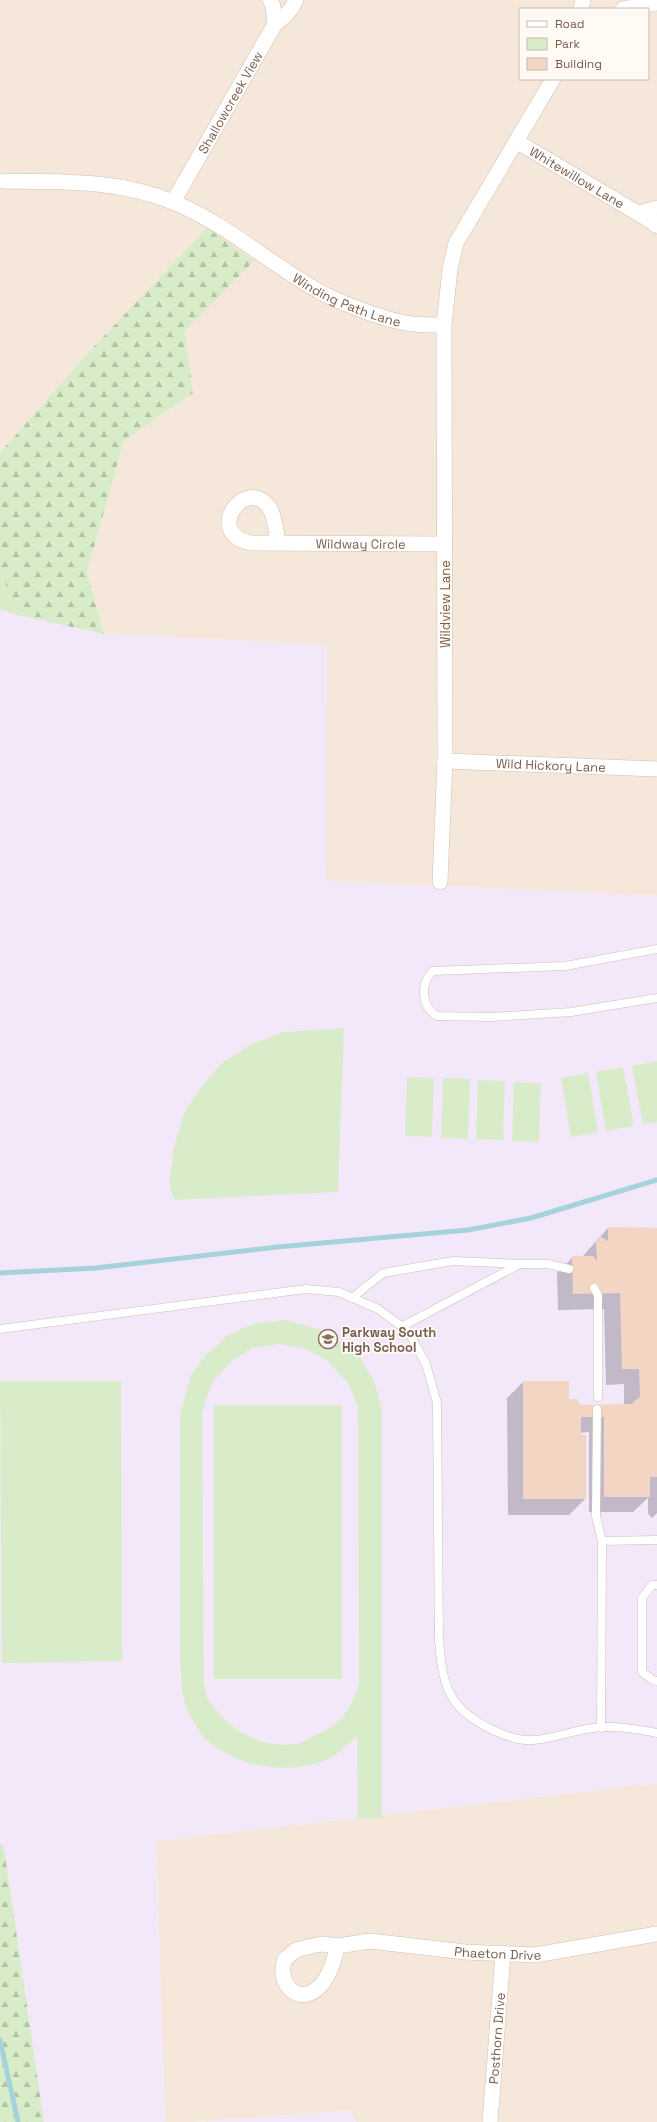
<svg xmlns="http://www.w3.org/2000/svg" width="657" height="2122" viewBox="0 0 657 2122" font-family="'Space Grotesk',sans-serif">
<style>
.residential{fill:#f5e8da;fill-rule:evenodd}
.education{fill:#f3e8fa}
.green{fill:#d8ecc9;fill-rule:evenodd}
.forest{fill:url(#forest-firs)}
.shadow{fill:#0003}
.lines{fill:none;stroke-linecap:round;stroke-linejoin:round}
.stream{stroke:#a5d3da;stroke-width:5}
.building{fill:#f3d5c3}
.lane-casing{stroke:#d1beb0;stroke-width:9}
.street-casing{stroke:#d1beb0;stroke-width:16}
.lane{stroke:#fff;stroke-width:8}
.street{stroke:#fff;stroke-width:15}
.labels{text-anchor:middle;stroke-width:3.5;stroke-linejoin:round;paint-order:stroke}
.street-label{font-size:13px;fill:#7a5c4d;stroke:#fffaf3}
.education-label{font-size:13px;font-weight:bold;fill:#785e54;stroke:#fffaf3;text-anchor:start}
</style>
<defs>
<pattern id="forest-firs" width="22" height="20" patternUnits="userSpaceOnUse"><rect width="22" height="20" fill="#d8ecc9"/><path d="M5 1l3.5 6h-7zM16 11l3.5 6h-7z" fill="#b4c2a5"/></pattern>
</defs>
<rect width="100%" height="100%" fill="#fdf6ec"/>
<!-- residential -->
<path class="residential" d="M0 0H657V896L325 881 326 645 104 634 87 572 124 441 193 393 185 331 254 261 207 229 85 356 0 453ZM520 9H648V79H520Z
M657 1783V2122H356L351 2111 193 2122H165L156 1841Z"/>
<!-- education -->
<path class="education" d="M0 610 104 634 327 645 326 881 657 896V1783L156 1841 165 2122H44L4 1849 0 1848Z
M351 2111 356 2122H193Z"/>
<!-- green -->
<path class="green" d="M0 570 18 615 0 610Z
M344 1028 338 1192 174 1200 169 1183 174 1147 185 1111 201 1087 222 1063 252 1044 284 1032Z
M657 1061V1122L643 1124 632 1066Z
M623 1067 634 1126 606 1131 596 1072Z
M588 1073 598 1132 571 1137 561 1078Z
M407 1077 434 1078 432 1137 405 1136Z
M443 1078 470 1079 468 1139 441 1138Z
M478 1080 505 1081 503 1140 476 1139Z
M514 1082 541 1083 539 1142 512 1141Z
M285 1320 322 1330 358 1353 374 1381 382 1409V1818H358L357 1736C347 1745 337 1756 324 1761 286 1775 239 1767 208 1741 201 1735 194 1722 189 1713 181 1697 181 1677 180 1660V1414L191 1375 206 1355 228 1335 254 1324ZM278 1344 304 1348 328 1361 348 1383 358 1407 359 1685C355 1697 350 1708 342 1718 335 1725 325 1731 316 1735 311 1737 305 1741 300 1743 263 1751 227 1730 208 1699 206 1695 205 1687 204 1682L202 1416 206 1399 213 1381 232 1361 252 1348Z
M0 1381H121L122 1661 2 1663Z
M214 1405H342V1679H214Z"/>
<!-- forest -->
<path class="forest" d="M207 228 254 261 185 331 193 393 124 441 87 572 104 634 18 615 0 570V453L85 356Z
M0 1844 4 1848 44 2122H0Z"/>
<!-- shadow -->
<path class="shadow" d="M608 1228 657 1229V1513L652 1518 648 1513V1498L633 1512H589V1432L580 1433 585 1499 569 1515H508L507 1398 523 1382H568V1400L579 1406 624 1405V1384L606 1385 604 1309 558 1310 557 1273 573 1257H582Z"/>
<g class="lines">
<!-- stream -->
<path class="stream" d="M0 1273 96 1268 277 1247 468 1230 531 1218 657 1180
M0 2040 18 2122"/>
</g>
<!-- building -->
<path class="building" d="M608 1227 657 1228V1477H650V1497H604V1417H581V1435H586V1499H523V1381H569V1399H577L580 1405 631 1404 640 1397 639 1369H622L620 1293 573 1294 572 1256H593L597 1261 596 1241 601 1237 608 1241Z"/>
<g class="lines">
<defs>
<path id="lane" d="M657 949 565 966 433 971C420 983 421 1007 437 1016L491 1017 571 1012 657 998
M520 1264H548L569 1269
M594 1288 598 1295V1397
M352 1298 383 1273 453 1261 520 1264 401 1327
M0 1329 306 1289 339 1292 378 1309 408 1331 426 1364 437 1403 439 1641C441 1661 442 1683 454 1700 467 1720 509 1742 533 1740 554 1739 573 1730 593 1728 614 1725 636 1729 657 1733
M597 1409 596 1516 602 1541
M657 1585H652L642 1598V1672L653 1680 657 1681
M601 1728 602 1541 657 1540"/>
<g id="street">
<path d="M581 9 583 0"/>
<path d="M623 9 657 3"/>
<path d="M275 24C284 18 291 11 296 0"/>
<path id="s1" d="M516 141 651 221 657 226"/>
<path id="s2" d="M0 181C60 182 116 179 173 202 227 224 271 265 322 293 343 304 390 322 413 324 423 325 434 325 444 325L450 269 456 243 553 79"/>
<path id="s3" d="M173 202 275 24 273 6 270 0"/>
<path d="M638 213 657 208"/>
<path id="s4" d="M278 542C276 531 275 516 269 507 245 475 203 534 251 543L445 544"/>
<path id="s5" d="M445 761 657 769"/>
<path d="M440 882 445 761 444 325"/>
<path id="s6" d="M338 1946C334 1960 329 1979 317 1989 296 2006 276 1981 285 1959L296 1950 312 1946 322 1944 338 1946 370 1941 465 1952 535 1955 657 1934"/>
<path id="s7" d="M490 2122 503 1954"/>
</g>
</defs>
<!-- lane casing -->
<use href="#lane" class="lane-casing"/>
<!-- street casing -->
<use href="#street" class="street-casing"/>
<!-- lane -->
<use href="#lane" class="lane"/>
<!-- street -->
<use href="#street" class="street"/>
</g>
<!-- icons -->
<defs>
<symbol id="school-ring" viewBox="-11 -11 22 22"><circle r="9.5" fill="#fffaf3" stroke="#8d6e63" stroke-width="1.5"/><path d="M0-5L7-2L0 1L-7-2ZM-4 1L0 2.5L4 1V4Q0 6-4 4Z" fill="#8d6e63"/></symbol>
</defs>
<g fill-rule="evenodd">
<use href="#school-ring" x="317" y="1328" width="22" height="22"/>
</g>
<g class="labels">
<!-- street labels -->
<g class="street-label">
<text dy="5" stroke="none"><textPath href="#s3" startOffset="115">Shallowcreek View</textPath></text>
<text dy="5" stroke="none"><textPath href="#s1" startOffset="71">Whitewillow Lane</textPath></text>
<text dy="5" stroke="none"><textPath href="#s2" startOffset="376">Winding Path Lane</textPath></text>
<text dy="5" stroke="none"><textPath href="#s4" startOffset="236">Wildway Circle</textPath></text>
<text transform="translate(445 604) rotate(-90)" y="5">Wildview Lane</text>
<text dy="5" stroke="none"><textPath href="#s5" startOffset="106">Wild Hickory Lane</textPath></text>
<text dy="5" stroke="none"><textPath href="#s6" startOffset="328">Phaeton Drive</textPath></text>
<text dy="5" stroke="none"><textPath href="#s7" startOffset="84">Posthorn Drive</textPath></text>
</g>
<!-- education labels -->
<g class="education-label">
<text x="342" y="1337">Parkway South<tspan x="342" dy="15">High School</tspan></text>
</g>
</g>
<!-- legend -->
<rect x="519" y="8" width="130" height="72" fill="#fffaf3" stroke="#cabbb1"/>
<rect x="527" y="21" width="20" height="6" fill="#ffffff" stroke="#cabbb1"/>
<text x="555" y="28" font-size="12" fill="#7a5c4d">Road</text>
<rect x="527" y="38" width="20" height="12" fill="#d8ecc9" stroke="#cabbb1"/>
<text x="555" y="48" font-size="12" fill="#7a5c4d">Park</text>
<rect x="527" y="58" width="20" height="12" fill="#f3d5c3" stroke="#cabbb1"/>
<text x="555" y="68" font-size="12" fill="#7a5c4d">Building</text>
</svg>
